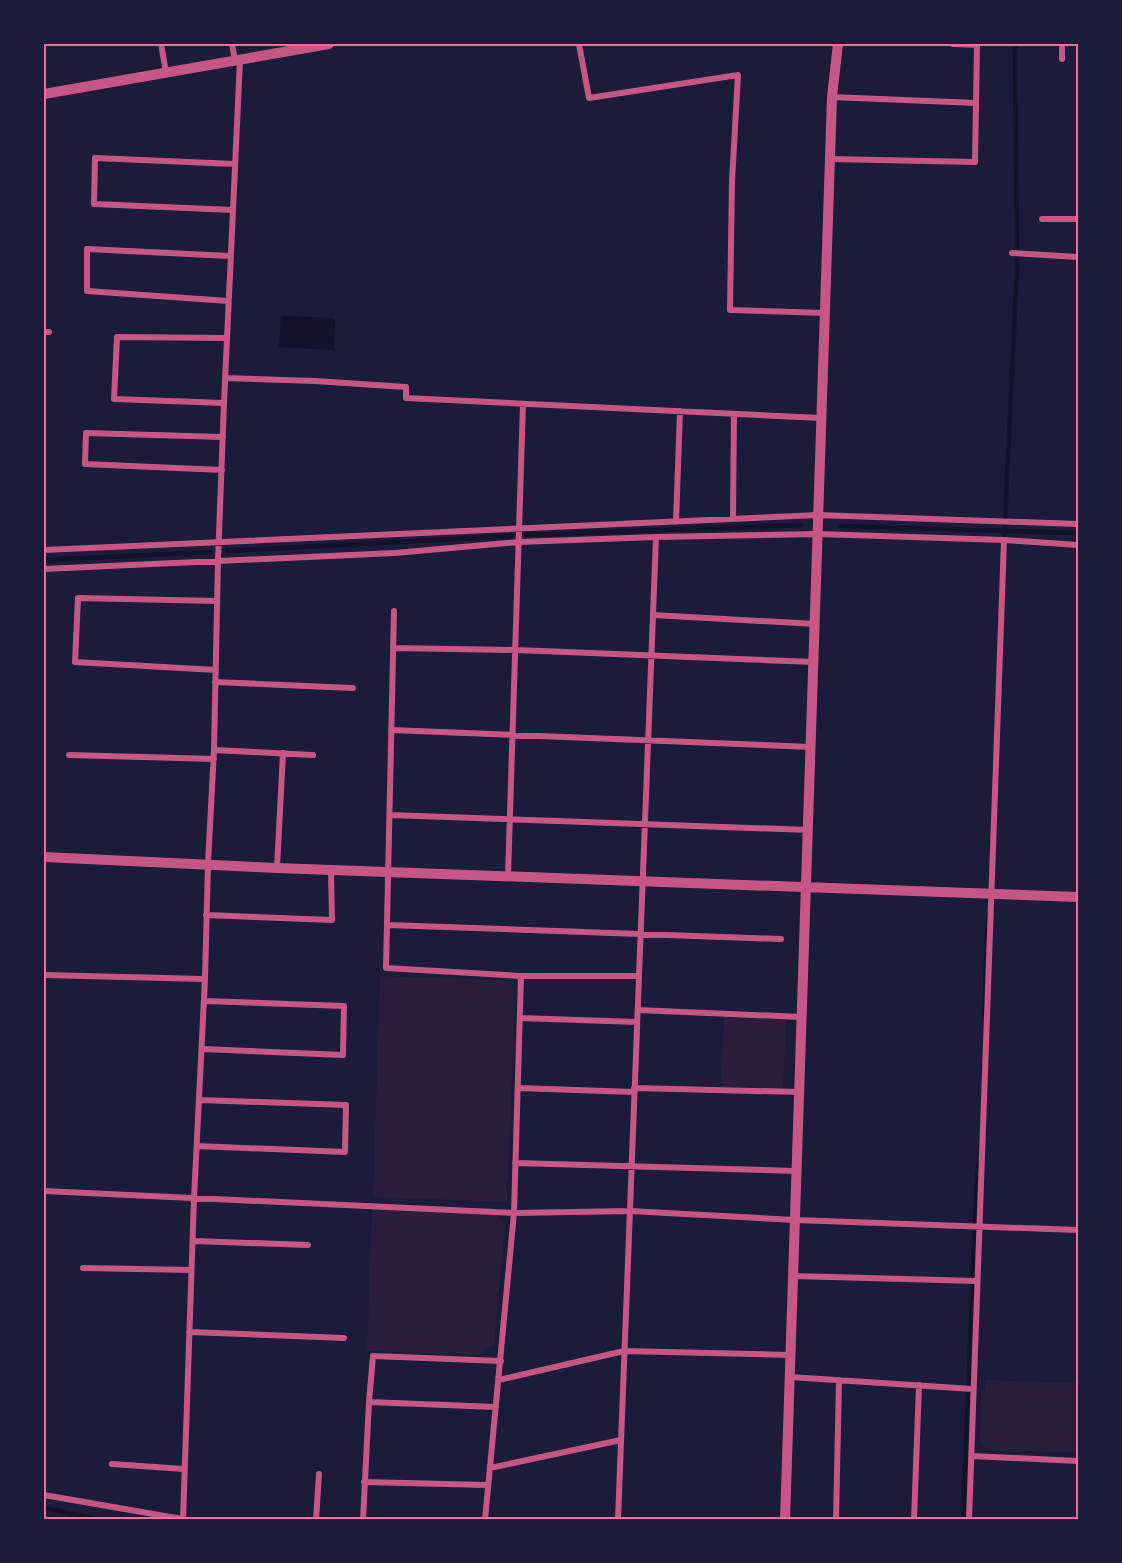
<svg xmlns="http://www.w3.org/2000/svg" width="1122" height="1563" viewBox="0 0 1122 1563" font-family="'Varela Round',sans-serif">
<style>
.green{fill:#2a1e3b}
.water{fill:#12122b}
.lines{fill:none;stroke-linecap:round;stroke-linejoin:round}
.stream{stroke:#12122b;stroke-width:4.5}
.minor{stroke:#c65784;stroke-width:6}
.tertiary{stroke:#c65784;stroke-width:10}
.neatline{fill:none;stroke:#ff6b9d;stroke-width:2}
</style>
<rect width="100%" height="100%" fill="#1b1b3a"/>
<!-- green -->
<path class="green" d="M380 976 500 980 511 983 515 992 507 1202 373 1197Z
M724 1017 786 1020 783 1089 721 1087Z
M372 1209 497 1214 505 1226 494 1344 479 1355 367 1351Z
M985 1380 1078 1383V1453L991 1450 984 1448 980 1441 981 1390H985Z"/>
<!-- water -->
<path class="water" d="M281 316 335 318 334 350 279 347Z"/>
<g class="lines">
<!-- stream -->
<path class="stream" d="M840 526 1078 533
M526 535 801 525
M1004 541 1017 268 1015 44
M227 551 512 536
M44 560 210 552
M984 1018 988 916
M44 1508 101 1520
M963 1520 977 1175 979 1164"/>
<!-- minor -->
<path class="minor" d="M161 44 166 72
M232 44 235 60
M579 44 589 98 738 75 732 181 730 310 825 313
M1062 44V59
M832 97 976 103
M830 159 975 162 977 45 953 44
M233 210 94 204 95 158 235 164
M1042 219H1078
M1012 253 1078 257
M228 301 87 291V249L230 256
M44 332H49
M226 378 315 381 406 387V398L821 418
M224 403 114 399 117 337 226 338
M222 470 85 464 86 433 223 437
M733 519 734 414
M676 522 680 411
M44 550 818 515 1078 524
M44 569 395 553 519 542 656 537 818 534 1004 540 1078 545
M394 611 386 968 521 976H639
M653 615 815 624
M393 648 516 650 814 662
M216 670 75 662 78 598 217 601
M215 682 353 688
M391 730 811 747
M214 750 313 755
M69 755 214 759
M390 815C529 819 669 826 808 830
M277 868 283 753
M508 876 523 404
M206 915 332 920 331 870
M388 925 781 939
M44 975 205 979
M638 1010 802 1017
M520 1018 637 1022
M202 1049 343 1055 344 1006 204 1001
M518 1088 634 1092
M634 1088 799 1092
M197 1146 345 1152 346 1105 199 1100
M515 1163 797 1171
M44 1191 514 1213 630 1211 795 1220 1078 1230
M193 1241 308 1245
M83 1268 191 1270
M793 1276 977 1281
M189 1332 344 1338
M790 1377 973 1389
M499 1380 624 1351 791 1355
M369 1402 373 1356 501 1361
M972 1456 1078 1461
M112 1464 184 1469
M490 1468 621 1440
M364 1482 488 1485
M44 1495 188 1520
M183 1520 194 1198 205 979 208 864 214 750 218 560 224 403 240 60
M316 1520 319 1474
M363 1520 369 1402 496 1407
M485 1520 514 1213 521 976
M618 1520 656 537
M836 1520 839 1380
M914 1520 919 1385
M969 1520 1004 540"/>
<!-- tertiary -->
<path class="tertiary" d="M44 94 329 44
M44 857 277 868 1078 897
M785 1520 832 97 838 44"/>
</g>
<!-- border -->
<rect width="1122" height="1563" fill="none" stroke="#1b1b3a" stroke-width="90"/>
<rect x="45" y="45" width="1032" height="1473" class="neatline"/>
</svg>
